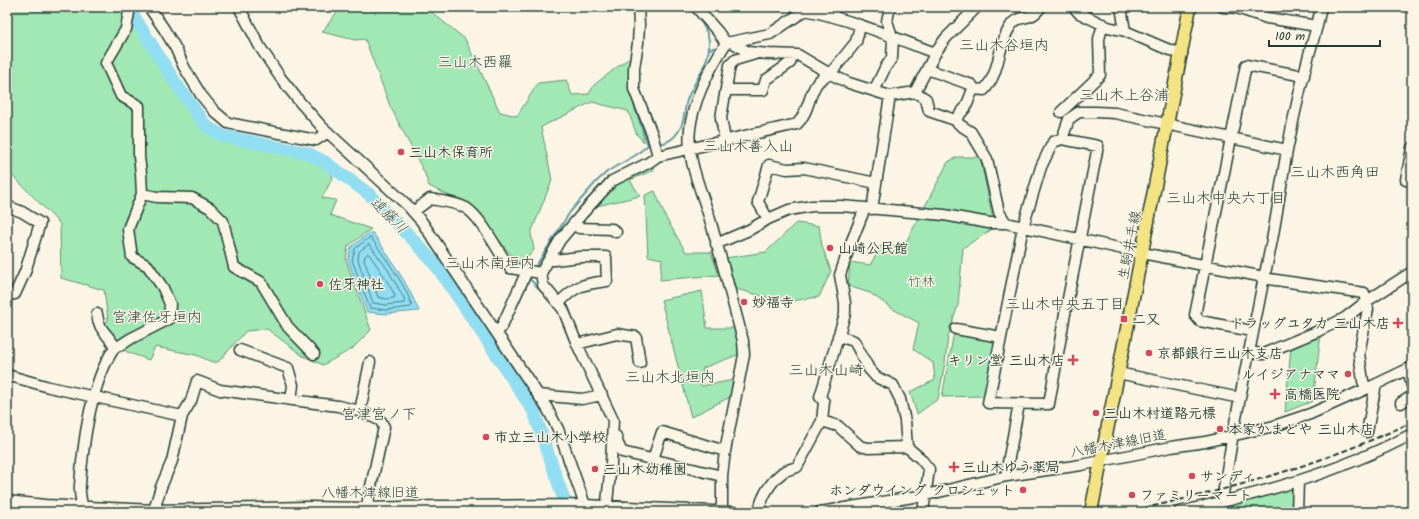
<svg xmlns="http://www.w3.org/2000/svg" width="1419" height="519" viewBox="0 0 1419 519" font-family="Kalam,'Klee One',sans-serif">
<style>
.green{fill:#a1e8b5;stroke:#609274}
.water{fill:#91ddf2;stroke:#639da6}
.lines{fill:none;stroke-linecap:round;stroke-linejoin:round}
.shore{stroke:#4d7d80;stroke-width:1}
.stream{stroke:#639da6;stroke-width:2}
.river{stroke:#91ddf2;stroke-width:13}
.minor-casing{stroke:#1f3d34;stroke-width:13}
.major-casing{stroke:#1f3d34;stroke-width:15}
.minor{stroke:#fcf5e5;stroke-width:10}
.major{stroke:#f4e382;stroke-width:12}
.rail{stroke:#1f3d34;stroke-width:2;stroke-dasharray:6 3;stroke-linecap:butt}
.poi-dot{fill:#d1495b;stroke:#fcf5e5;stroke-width:1.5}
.labels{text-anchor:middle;stroke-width:3;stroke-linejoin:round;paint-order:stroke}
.poi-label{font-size:14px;font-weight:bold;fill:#1f3d34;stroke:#fcf5e5;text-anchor:start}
.street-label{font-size:14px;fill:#1f3d34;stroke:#fcf5e5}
.park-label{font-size:14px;fill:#395f4e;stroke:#fcf5e5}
.neighbourhood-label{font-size:15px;fill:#1f3d34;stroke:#fcf5e5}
.water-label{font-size:15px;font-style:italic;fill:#365d5a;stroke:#fcf5e5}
</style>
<rect width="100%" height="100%" fill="#fcf5e5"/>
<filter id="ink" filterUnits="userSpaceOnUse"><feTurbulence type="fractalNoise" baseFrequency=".025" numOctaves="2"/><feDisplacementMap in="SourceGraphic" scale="8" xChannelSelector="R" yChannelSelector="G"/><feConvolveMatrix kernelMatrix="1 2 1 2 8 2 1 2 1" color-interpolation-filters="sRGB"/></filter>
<g filter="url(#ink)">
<!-- green -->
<path class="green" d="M7 7H123L143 41 202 127 225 139 307 157 326 166 333 177 322 198 336 200 330 215 371 229 348 246 346 260 371 330 352 349 323 365 303 356 267 329 246 331 218 362H212L196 355 155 347 149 360 127 352 101 330 108 320 104 290 61 278 60 224 12 175 7 172Z
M341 7H425L465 39 500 112 517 116 538 83 566 80 572 95 589 94 594 85 629 58 644 142 637 135 628 111 592 102 541 127 552 180 531 233 534 250 520 266 472 207 429 186 425 174 390 106 365 39 355 40 322 32Z
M957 157H980L993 219 923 210 948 162Z
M652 165 654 170 630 180 640 196 588 208 613 184Z
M655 191 666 218 686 252H711L719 275 660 280 662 259 648 256 645 195Z
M919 218 994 227V228L963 248 958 305 948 336 945 363 938 399 917 414 910 392 935 380 933 363 913 349 919 323 893 309 870 293 848 286 850 262 870 265 883 243 903 247Z
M796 223 819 226 822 246 831 271 819 297 784 302 736 289 725 258 766 252Z
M702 291 707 328H735L740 354 703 368 701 386 734 380 732 396 691 417 661 300Z
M954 332 997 340 984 396 942 397Z
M1321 333 1313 401 1285 412 1291 346Z
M1295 483 1293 512H1224L1226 501Z"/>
<!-- water -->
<path class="water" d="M369 233H373C390 258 407 282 419 311L387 314 367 312 348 260 351 247Z"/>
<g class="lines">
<!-- shore -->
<path class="shore" d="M369 238H371C386 259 403 281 412 305L411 307 386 310 370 308 352 260 355 249Z
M368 245H370L388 270 405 300 404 303 386 305 373 303 358 260 359 252Z
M367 254H369L382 273 395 295 394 298 386 299 378 297 364 260 365 256Z"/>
<!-- stream -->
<path class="stream" d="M709 49 719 47
M633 99 634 105 648 145
M658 144C666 143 674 139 678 132 685 124 684 110 687 100 694 81 710 64 709 43 709 32 701 22 695 13
M534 269 570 212 597 181 608 171 636 155 648 145H651
M529 278 550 301
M493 350 498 341"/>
<!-- river -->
<path class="river" d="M128 7 175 82 206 126 223 136 307 153 325 162 369 194 420 247 438 268 475 322 534 412 563 497 570 512"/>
<defs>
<path id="minor" d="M149 7 164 29 176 49 184 67 201 95 214 111 228 123 316 140 328 132
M239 7 260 47 280 77 299 101 322 127 407 205 422 222 547 408 558 429 585 505
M638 7 639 25 638 43 634 68V89L652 134 658 156
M696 7 718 32 726 43
M1074 7 1079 13 1108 27 1125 31 1167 49 1182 54
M1121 7 1125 31
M805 10C850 19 893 37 935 53
M825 14 837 7
M1317 26 1321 7
M732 42 748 52 769 54 798 55 830 74 849 83 890 96 915 92 926 99 929 111 955 120 960 125 971 132 987 159 999 212 1006 223
M927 69 966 83 972 85 973 89 984 90C1001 72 997 46 1010 27 1017 15 1025 20 1034 14 1037 12 1039 9 1041 7
M726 90H763L766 80 790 63 792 55
M874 91 885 68 892 58 893 39 887 21 890 7
M915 92 937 50 946 38 977 7
M1061 112 1100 75 1099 39 1103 24
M955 120 966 107 973 89
M1062 139 1098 146 1064 319 1049 404 988 403 1023 227 1041 167 1053 142 1062 139 1069 119 1079 112H1096L1115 113 1287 150
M725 140 721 118 730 65 735 60 755 54
M1412 148 1406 180 1412 181
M142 194 157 197 192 198 210 208 223 221 234 267 261 282 288 327 314 354
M7 206 22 212 40 223 25 272 15 294 7 295
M872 209 890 96
M413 212 430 199C441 201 455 202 466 208 483 219 497 251 510 268L541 273
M768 219 758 202 769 165 787 169 804 168 876 183
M574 224 579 228 612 229 616 232
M716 244 749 230 768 219 789 210 812 206H841L890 210 944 215 989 223H1006L1132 251 1264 277C1275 235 1279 193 1287 151 1295 109 1305 67 1317 26L1267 18 1237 8 1223 7
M549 260H554L580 257H606L607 281C583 284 576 285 559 303
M97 314C99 332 108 333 115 347
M956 329 1001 337
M1252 331 1200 321 1195 315 1246 65 1304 76
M496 332 501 328 527 271
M838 336 854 341 869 369 876 377 893 385 900 399 905 421 907 447
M577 344 617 334 636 337 640 363
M240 350 288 368 293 385 291 400
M1249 352 1263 354 1316 332 1345 318 1367 301 1412 272
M1408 369 1412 386
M1118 373 1240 398
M7 375 49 387 182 416
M538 395 582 399 602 395
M1401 403 1412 396
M360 411 370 362
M822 421 838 426 860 446 868 448 907 447 920 458 929 469 923 512
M1367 432 1375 389V385
M616 436 618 444 622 452 722 476
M653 459 662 432 725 451
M1007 476V468L1019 404
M7 501 45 505 154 510 308 507 368 508 438 506 585 505 733 512
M154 510 161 487 172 461 182 416 191 401 197 381 220 390 315 403 338 406 360 411 381 421 384 427 368 500V508
M83 512C82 503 79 493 80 485 83 443 91 382 115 347L121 345 130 339 169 319 170 304 163 288 148 266 132 257 128 229 142 194 141 173 139 157V106L121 96 106 63 126 29 130 7
M606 512 611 464 613 420 577 344 563 309 543 285 541 273 560 240 581 215 612 181 648 163 658 156 797 124C813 108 807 82 830 74L856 42 860 26
M720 512 722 504V476L725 451 744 355 743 341C733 301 722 262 711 223 703 193 686 162 690 129 693 100 710 68 726 43L770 34 810 7
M759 512C761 498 770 482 782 473 785 470 792 469 797 467L822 421 824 402 820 397 845 314V303L840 275 849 248 865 208
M820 512 926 495 1007 476 1081 465 1171 447 1205 442 1274 426 1310 414 1366 389 1412 367
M1179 512C1259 494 1339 473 1412 434
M1220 512 1234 428 1264 277 1269 279 1364 293 1368 309 1359 353 1363 381 1366 389
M1297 512 1298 482"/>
<path id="major" d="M1091 512 1190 7"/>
</defs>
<!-- minor casing -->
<use href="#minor" class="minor-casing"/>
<!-- major casing -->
<use href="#major" class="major-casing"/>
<!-- minor -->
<use href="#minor" class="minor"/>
<!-- major -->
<use href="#major" class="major"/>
<!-- rail -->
<path class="rail" d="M1126 512C1225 491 1319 466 1412 422"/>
</g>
</g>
<!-- markers -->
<g class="poi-dot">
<circle cx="401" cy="152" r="4"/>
<circle cx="830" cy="248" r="4"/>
<circle cx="320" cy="284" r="4"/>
<circle cx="744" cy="302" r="4"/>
<rect x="1120" y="315" width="8" height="8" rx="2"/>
<path d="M1396 317h4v4h4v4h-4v4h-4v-4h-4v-4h4z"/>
<circle cx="1149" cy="353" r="4"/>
<path d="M1071 354h4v4h4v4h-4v4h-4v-4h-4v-4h4z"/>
<circle cx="1348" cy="374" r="4"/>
<path d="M1273 388h4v4h4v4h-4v4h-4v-4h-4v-4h4z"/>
<circle cx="1096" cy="413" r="4"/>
<circle cx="1220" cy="429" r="4"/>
<circle cx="486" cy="437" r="4"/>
<path d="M952 461h4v4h4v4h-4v4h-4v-4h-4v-4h4z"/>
<circle cx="595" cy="469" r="4"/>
<circle cx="1192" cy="476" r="4"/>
<circle cx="1023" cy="490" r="4"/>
<circle cx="1132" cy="495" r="4"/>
</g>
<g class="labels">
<!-- poi labels -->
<g class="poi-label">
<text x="409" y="157">三山木保育所</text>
<text x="838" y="253">山崎公民館</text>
<text x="328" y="289">佐牙神社</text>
<text x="752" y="307">妙福寺</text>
<text x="1132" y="324">二又</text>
<text x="1390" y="328" text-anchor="end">ドラッグユタカ 三山木店</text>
<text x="1157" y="358">京都銀行三山木支店</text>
<text x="1065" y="365" text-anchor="end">キリン堂 三山木店</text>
<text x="1340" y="379" text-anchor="end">ルイジアナママ</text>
<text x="1284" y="399">高橋医院</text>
<text x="1104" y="418">三山木村道路元標</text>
<text x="1228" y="434">本家かまどや 三山木店</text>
<text x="494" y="442">市立三山木小学校</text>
<text x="962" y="472">三山木ゆう薬局</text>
<text x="603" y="474">三山木幼稚園</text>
<text x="1200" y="481">サンディ</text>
<text x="1015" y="495" text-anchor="end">ホンダウイング クロシェット</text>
<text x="1140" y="500">ファミリーマート</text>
</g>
<!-- street labels -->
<g class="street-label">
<text transform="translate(1129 245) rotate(-79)" y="5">生駒井手線</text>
<text transform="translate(1118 443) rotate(-11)" y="5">八幡木津線旧道</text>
<text x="370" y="497">八幡木津線旧道</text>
</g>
<!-- park labels -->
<g class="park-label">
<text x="921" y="286">竹林</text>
</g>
<!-- neighbourhood labels -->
<g class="neighbourhood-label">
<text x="1004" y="50">三山木谷垣内</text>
<text x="475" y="67">三山木西羅</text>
<text x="1124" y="100">三山木上谷浦</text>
<text x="748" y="151">三山木善入山</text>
<text x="1335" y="177">三山木西角田</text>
<text x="1226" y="203">三山木中央六丁目</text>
<text x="490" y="268">三山木南垣内</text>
<text x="1065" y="309">三山木中央五丁目</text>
<text x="157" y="322">宮津佐牙垣内</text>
<text x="826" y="375">三山木山崎</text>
<text x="670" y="382">三山木北垣内</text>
<text x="379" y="419">宮津宮ノ下</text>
</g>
<!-- water labels -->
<g class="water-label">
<text transform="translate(389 215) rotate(45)" y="5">遠藤川</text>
</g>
</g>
<!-- margin -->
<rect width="1419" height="519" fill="none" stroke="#fcf5e5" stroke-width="24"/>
<rect x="12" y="12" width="1395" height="495" fill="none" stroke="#1f3d34" stroke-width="1.5" filter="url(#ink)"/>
<!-- scale -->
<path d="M1269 40v6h111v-6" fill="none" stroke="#1f3d34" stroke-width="2"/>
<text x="1275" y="40" font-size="12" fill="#1f3d34" stroke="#fcf5e5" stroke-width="3" paint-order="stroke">100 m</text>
</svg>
